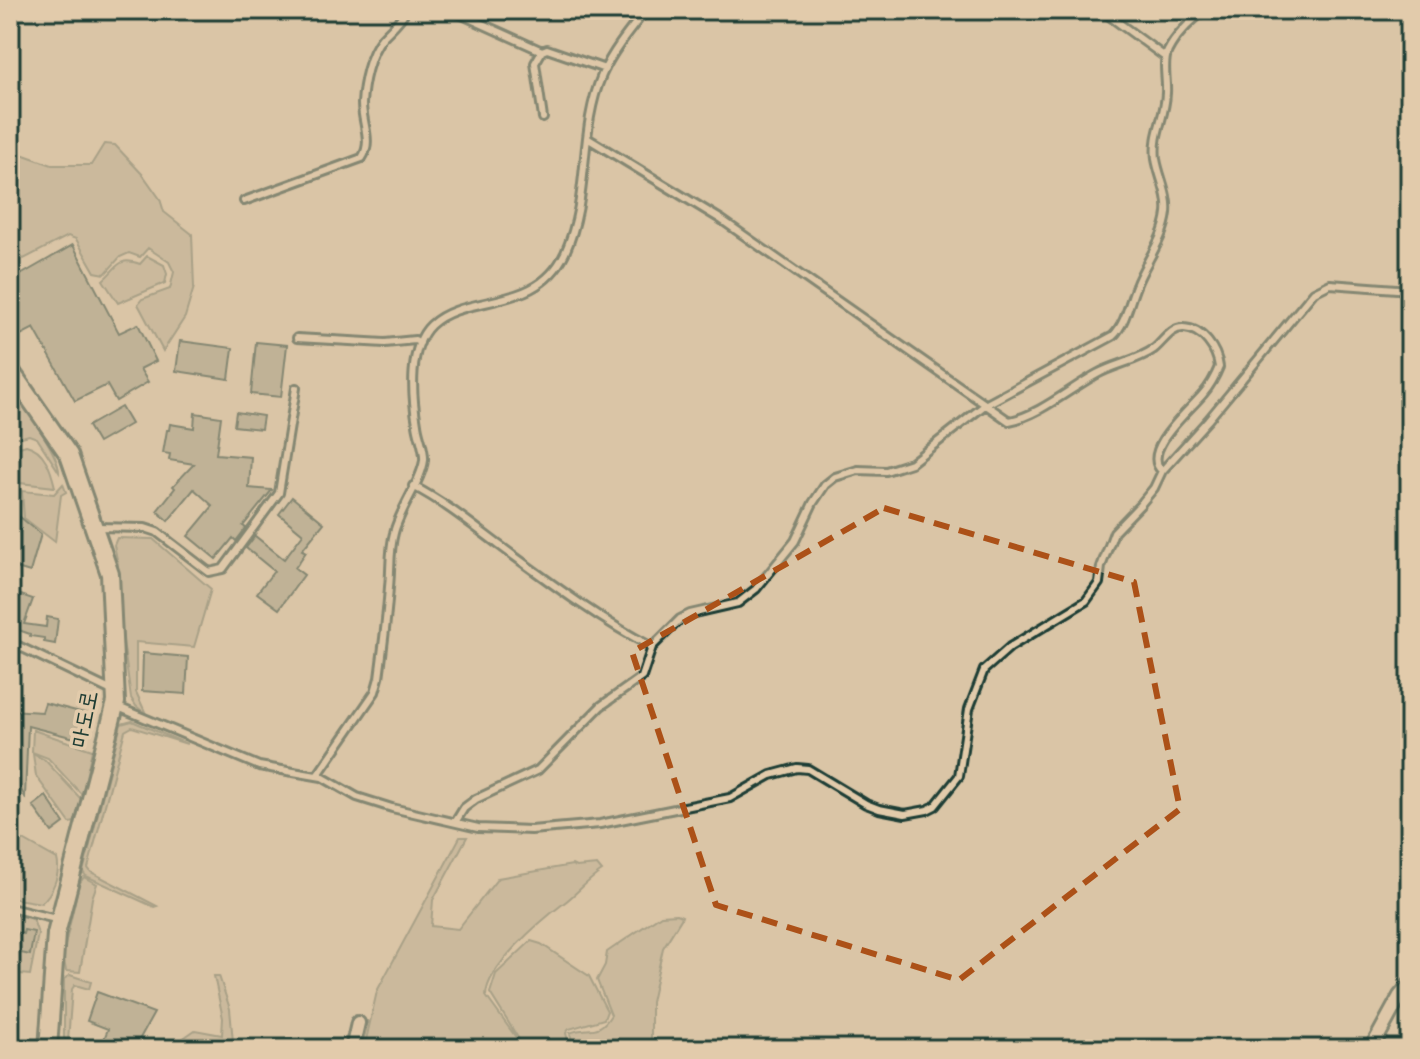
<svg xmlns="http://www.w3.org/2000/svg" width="1420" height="1059" viewBox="0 0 1420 1059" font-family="'Comic Neue','Poor Story',sans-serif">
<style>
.green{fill:#b8ac91;stroke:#6c7462;stroke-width:2}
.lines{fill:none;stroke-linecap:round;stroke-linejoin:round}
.stream{stroke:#5f6b5a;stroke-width:4}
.building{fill:#a09c83;stroke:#1f3d34;stroke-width:2}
.service-casing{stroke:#1f3d34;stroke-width:12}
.minor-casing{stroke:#1f3d34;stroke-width:18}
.secondary-casing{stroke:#1f3d34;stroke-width:22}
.service{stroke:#e2cbab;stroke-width:6}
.minor{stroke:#e2cbab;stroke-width:12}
.secondary{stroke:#e2cbab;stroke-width:16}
.marked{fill:none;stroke:#ac5118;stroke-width:6;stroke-dasharray:16 10;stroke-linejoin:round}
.labels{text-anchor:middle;stroke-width:7;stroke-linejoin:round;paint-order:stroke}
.street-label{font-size:24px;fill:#1f3d34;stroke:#e2cbab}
</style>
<rect width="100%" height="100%" fill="#dac5a6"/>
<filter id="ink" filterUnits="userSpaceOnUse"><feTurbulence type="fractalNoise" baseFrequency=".0125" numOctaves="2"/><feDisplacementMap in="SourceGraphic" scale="16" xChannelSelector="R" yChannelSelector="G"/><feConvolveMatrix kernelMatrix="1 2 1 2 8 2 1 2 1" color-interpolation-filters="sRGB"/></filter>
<g filter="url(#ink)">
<!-- green -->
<path class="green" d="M104 144 115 145 143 175 160 199 164 212 192 234 194 287 185 317 163 351 138 304 142 299 170 289 174 272 169 262 148 248 140 257 129 253 120 257 105 274 95 272 76 239 68 236 24 259 10 252V150L52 165H91Z
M147 256 164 265 167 274 165 283 118 303 103 280C118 267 118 256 140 264Z
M10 386C22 403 59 453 59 472L37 438 29 435 18 438 10 448Z
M26 445C45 449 51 470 55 487L20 483C11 469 7 462 16 448Z
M63 484 66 492 61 495 55 542 24 518 22 491 54 494Z
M117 538 153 539 211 589 194 647 136 642V692L146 714 136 706 131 698 117 598 118 564 114 545Z
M132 721 187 744 132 727 125 731 88 868 91 872 157 906 154 907 86 876 83 872 121 724Z
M33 730 92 750 82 795 48 758 32 752Z
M33 754 45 760 81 799 75 822 70 823 36 776Z
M18 837 57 859C61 874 52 894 41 903L10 898V840Z
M460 837H467L433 900 431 926 458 929 498 878 572 865 576 867 597 865 602 871C588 880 577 893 564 903 542 920 486 967 486 996L520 1043 521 1049H364L377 991Z
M84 877 97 884 92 898 80 972 66 971 63 954 79 884Z
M10 914 33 919 38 934 30 975 10 973Z
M677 914 682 916 681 919 663 948 651 1002V1049H574L570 1033C589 1025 597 1037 611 1015L597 980 605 965 607 952 661 915Z
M531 941 541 944 589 976 607 1011 604 1019 569 1029 566 1033 570 1049H525L490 993 496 974Z
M70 975 91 982 89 989 75 985 72 989 68 1041 64 1038V979Z
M214 976H219L230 1009 233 1042 218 1049 182 1039 195 1030 222 1035 223 1018Z"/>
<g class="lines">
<!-- stream -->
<path class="stream" d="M360 1049 367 1022"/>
</g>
<!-- building -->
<path class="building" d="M73 245 119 333 138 324 156 361 140 369 148 382 116 401 107 385 75 401 34 328 13 339 10 333V281Z
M180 341 233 348 229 379 176 371Z
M256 342 287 345 281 397 251 394Z
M121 407 131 424 98 443 88 426Z
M236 412 263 416 261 429 234 426Z
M195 413 221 417 216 454 251 457 249 488 272 490 243 526 246 528 236 541 233 538 216 559 188 536 213 506 194 489 168 521 157 511 175 488 173 486 194 464 169 460 170 454 163 453 167 430H169L170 424 194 428Z
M292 497 324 523 302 550 306 552 295 568 304 575 279 609 257 593 274 571 246 548 255 536 284 559 303 534 279 514Z
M20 517 41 534 30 572 10 566Z
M12 592 33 599 24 624 46 627 47 617 58 619 55 644 44 642V638L30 636V634L10 627Z
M143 653 188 657 186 694 142 691Z
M45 703 92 715 86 741 28 726 25 797 14 777H10V710L42 712Z
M46 796 64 823 52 832 33 806Z
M24 930 34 932 30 955 12 951 15 932 23 934Z
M97 992 154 1013 134 1049H100L108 1029 87 1021Z"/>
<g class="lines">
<defs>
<path id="service" d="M451 10 542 51
M1101 10 1165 57
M543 118 535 63 542 51 547 49 605 69
M587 138 722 220 1009 421C1038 416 1071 388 1097 374 1115 364 1137 361 1154 349 1163 342 1171 327 1184 328 1203 329 1217 350 1219 367 1215 377 1210 386 1203 394 1190 410 1140 451 1162 471
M244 201 362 158C373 142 362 123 362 104 363 84 369 54 382 38 391 28 399 23 406 10
M297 338 385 343 415 340 420 343
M413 486C444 502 471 524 499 545 548 581 598 619 652 647
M97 527 145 528 157 532 209 572 223 569 279 493 296 388
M10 642 112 691
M118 707 259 766 322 777 357 797 392 808 478 828 531 830 600 824 730 798 771 775 797 768 808 769 866 804 879 809 905 814 927 810 935 806 959 776 969 709 984 670 1010 647 1086 601 1099 583 1101 567 1114 532 1140 505 1154 488 1162 471 1208 420 1314 292 1330 284 1410 290
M317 776 375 692 379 678C383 648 387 617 389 587 391 569 389 551 394 533 399 511 422 480 424 460 425 449 418 435 417 424 412 396 408 347 431 325 466 292 536 314 565 253 591 196 578 131 602 75 612 52 630 30 646 10
M456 821 464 808 476 799 538 770 601 706 642 677 652 647 680 619 690 614 738 603 756 589 795 541 813 503 825 485 835 477 858 470 886 471 911 463 985 405 1113 336C1126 323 1129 303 1136 286 1145 262 1164 240 1167 213 1169 195 1159 177 1156 159 1153 132 1165 119 1166 93 1167 80 1162 62 1168 51 1176 35 1191 21 1205 10
M10 908 56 919
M10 1047 39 1049"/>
<path id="minor" d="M352 1049 358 1023
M1371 1049 1400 996 1410 984"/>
<path id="secondary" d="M10 370 69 455 110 574 116 702 56 934 48 1049"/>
</defs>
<!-- service casing -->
<use href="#service" class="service-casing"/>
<!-- minor casing -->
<use href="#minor" class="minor-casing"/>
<!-- secondary casing -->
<use href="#secondary" class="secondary-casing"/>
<!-- service -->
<use href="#service" class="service"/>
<!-- minor -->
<use href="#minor" class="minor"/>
<!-- secondary -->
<use href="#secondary" class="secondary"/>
</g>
</g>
<!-- marked area -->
<path d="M0 0H1420V1059H0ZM884 508 1134 582 1180 809 959 980 716 905 632 652Z" fill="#dac5a6" fill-opacity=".55" fill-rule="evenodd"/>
<path class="marked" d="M884 508 1134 582 1180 809 959 980 716 905 632 652Z"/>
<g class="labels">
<!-- street labels -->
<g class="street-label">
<text transform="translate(84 719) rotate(-79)" y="8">마도로</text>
</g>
</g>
<!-- margin -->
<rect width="1420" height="1059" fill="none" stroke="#e2cbab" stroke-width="40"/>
<rect x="20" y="20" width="1380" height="1019" fill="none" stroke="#1f3d34" stroke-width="3" filter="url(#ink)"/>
</svg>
